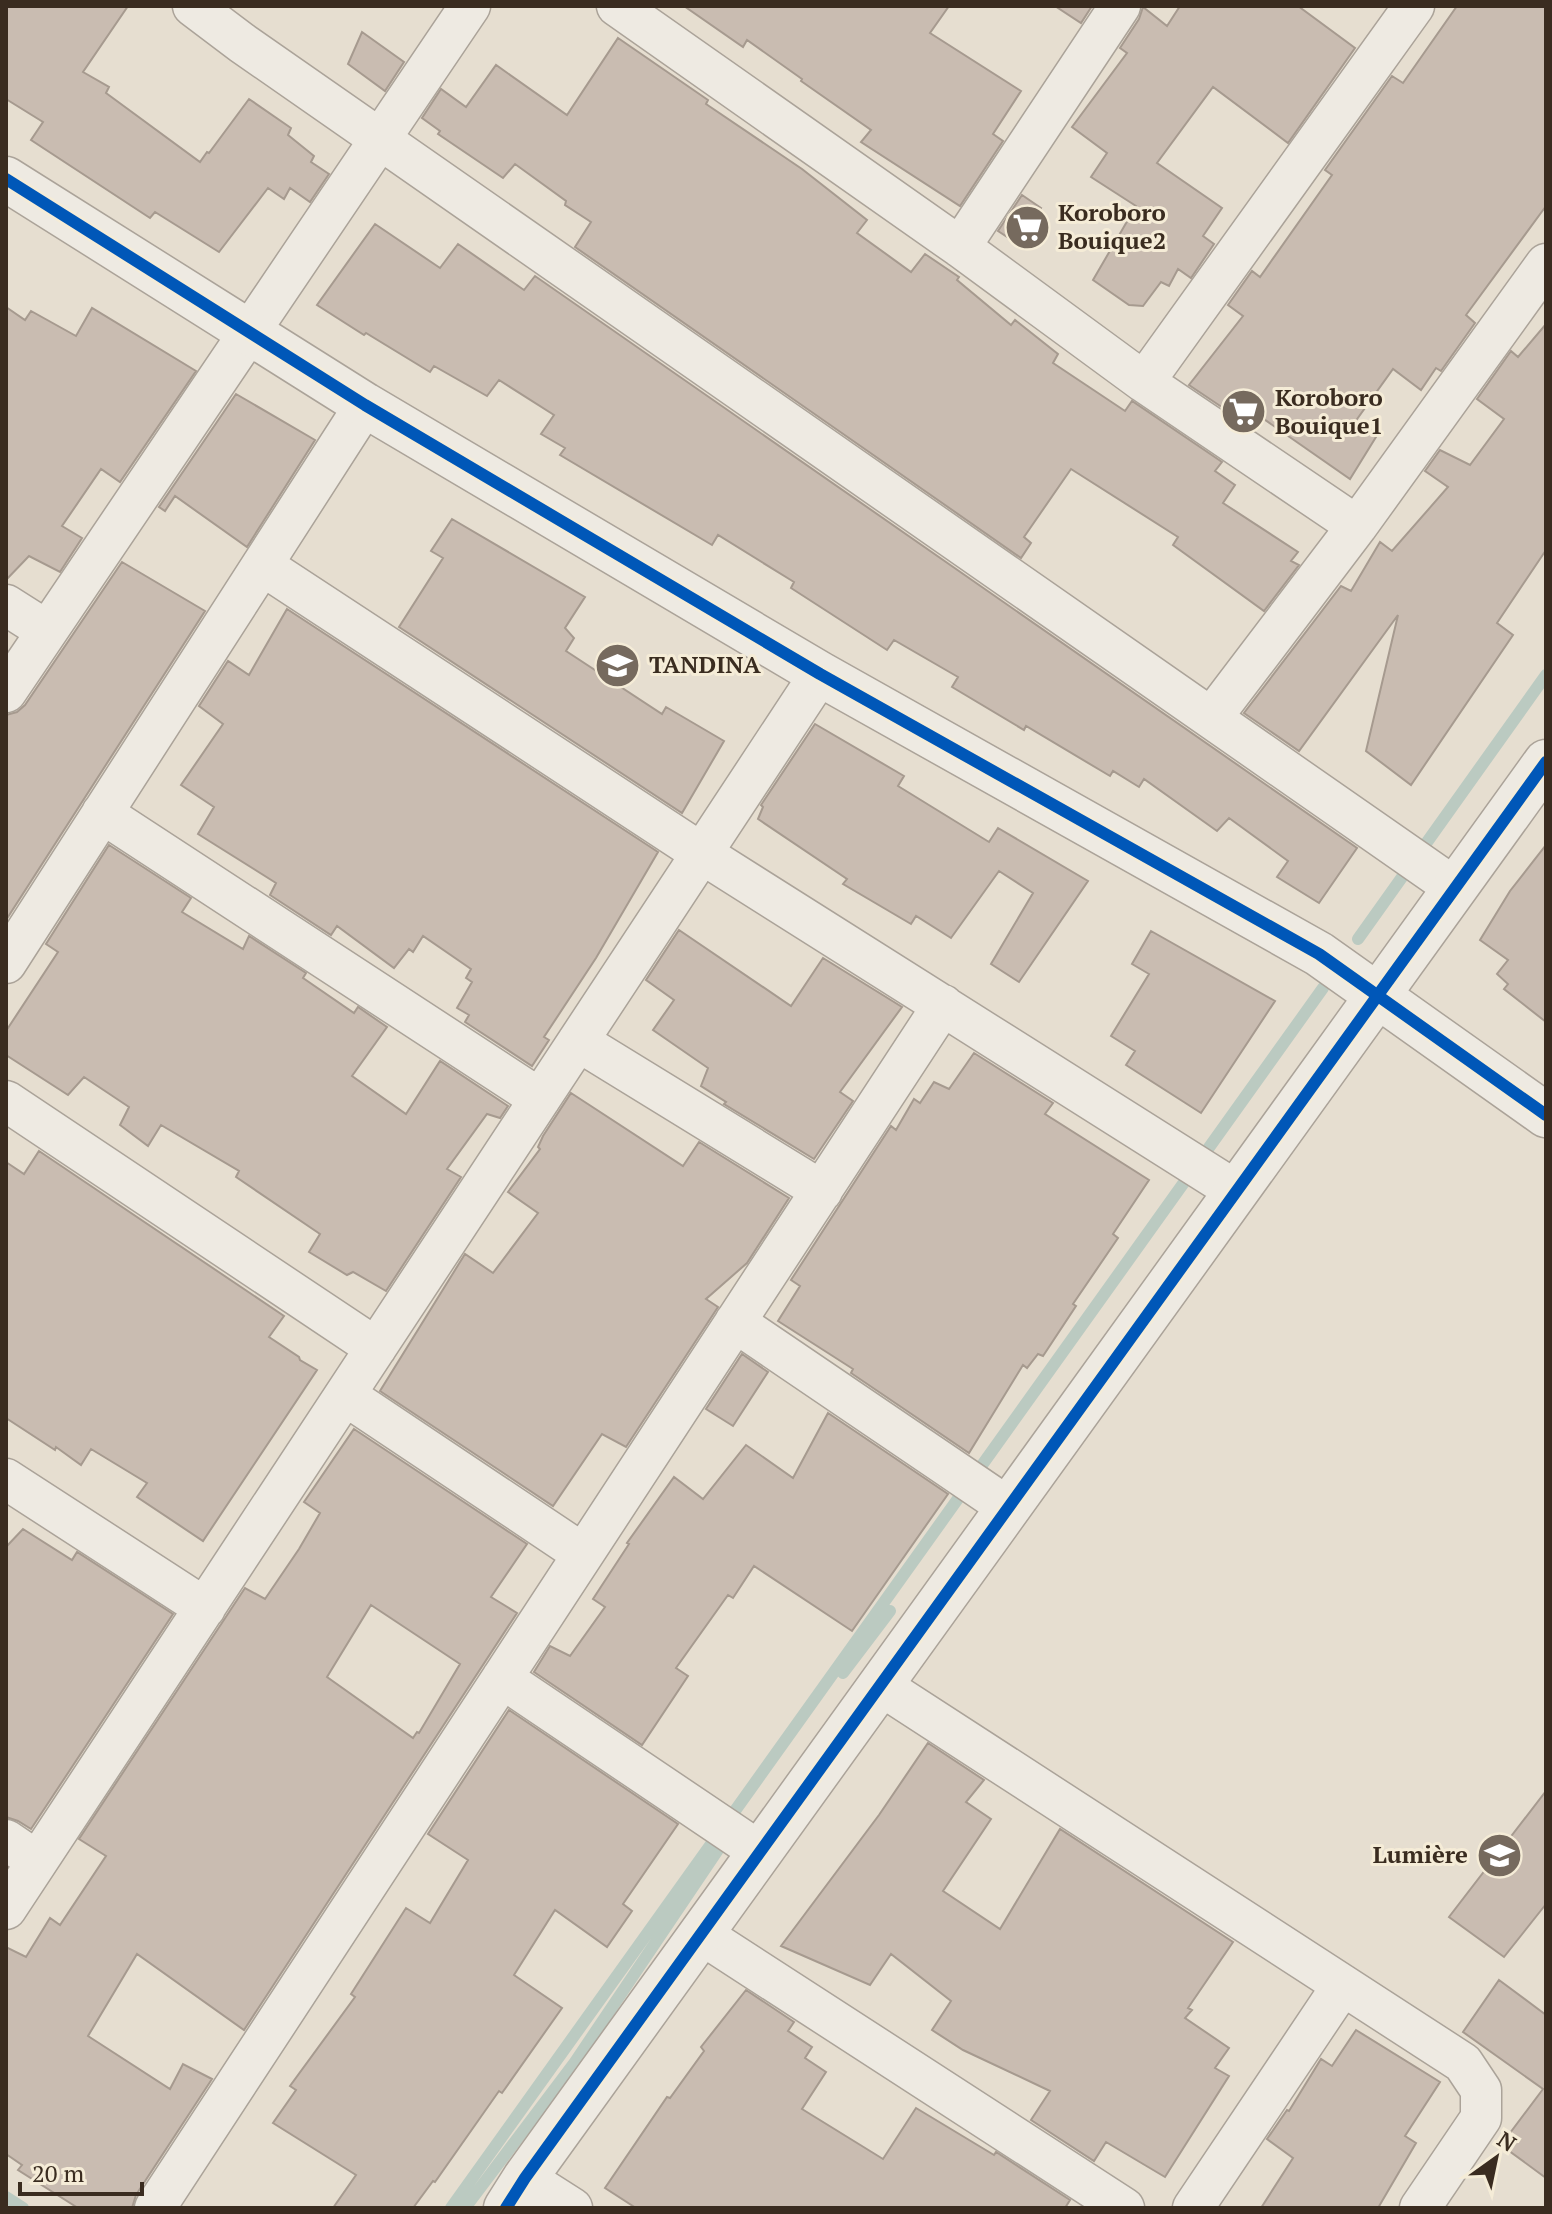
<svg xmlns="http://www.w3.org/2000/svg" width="1552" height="2214" viewBox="0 0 1552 2214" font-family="'PT Serif',serif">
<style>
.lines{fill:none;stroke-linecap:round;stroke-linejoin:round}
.stream{stroke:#bbcac1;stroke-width:12}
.building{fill:#c9bcb1;stroke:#a69a8f;stroke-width:2;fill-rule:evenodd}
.minor-casing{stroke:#aba399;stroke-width:43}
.tertiary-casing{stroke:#aba399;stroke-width:47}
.minor{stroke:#eeeae2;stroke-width:40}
.tertiary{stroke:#eeeae2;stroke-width:44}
.cycleway-casing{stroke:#f5ecd7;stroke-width:17}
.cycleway{stroke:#0057b8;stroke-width:12}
.labels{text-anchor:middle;stroke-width:6;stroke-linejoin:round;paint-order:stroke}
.poi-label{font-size:24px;font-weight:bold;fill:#3a2c20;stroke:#f5ecd7;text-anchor:start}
</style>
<rect width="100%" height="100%" fill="#e6ded0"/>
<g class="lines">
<!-- stream -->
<path class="stream" d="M1358 939 1546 675
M843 1673 890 1611
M6 2197 23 2208
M451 2208 1323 988
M465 2208 575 2062 728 1835"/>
</g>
<!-- building -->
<path class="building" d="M6 6H128L83 72 109 87 106 93 200 162 207 152 209 153 249 99 291 128 288 135 314 156 311 162 329 174 310 202 290 188 284 199 268 188 219 252 155 212 150 218 31 140 43 122 6 99Z
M684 6H949L930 33 1021 91 993 134 1003 141 960 206 861 142 871 130 801 81 802 79 747 40 743 47Z
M1055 6H1092L1081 23Z
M1180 6H1298L1355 48 1288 143 1213 87 1157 163 1222 208 1203 236 1214 244 1191 278 1178 269 1169 286 1161 282 1143 306 1129 305 1093 280 1136 206 1091 177 1107 153 1072 127 1127 53 1120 48 1139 19 1143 7 1167 26Z
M1457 6H1546V206L1466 315 1475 323 1441 371 1436 368 1421 390 1393 369 1355 422 1376 437 1350 479 1258 415 1250 426 1189 385 1243 316 1228 305 1252 271 1260 277 1332 175 1325 170 1392 76 1403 83Z
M362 32 404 62 385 91 348 64Z
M618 38 708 100 706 104 802 169 867 220 857 233 911 272 925 254 959 277 957 280 1011 325 1015 320 1058 354 1053 363 1125 411 1132 401 1222 462 1215 471 1235 485 1223 503 1298 552 1291 561 1299 565 1264 611 1173 545 1178 537 1071 469 1024 537 1031 543 1021 558 575 247 591 222 565 205 566 201 515 164 503 178 438 134 440 131 422 118 441 89 466 107 496 65 567 115Z
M1022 195 1041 208 1018 244 998 231Z
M375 224 440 268 458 244 524 290 535 276 1357 848 1319 903 1277 877 1288 861 1229 818 1217 831 1144 779 1139 787 1113 771 1110 776 1026 726 1024 730 952 687 958 677 894 640 887 650 791 588 794 582 718 535 712 545 560 455 565 448 541 434 554 415 499 380 487 396 434 366 430 372 366 333 364 335 317 305Z
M6 307 25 320 31 311 76 336 92 308 196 371 120 482 101 469 62 526 82 538 60 572 29 556 6 580Z
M1546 324V550L1497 623 1513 635 1411 785 1366 751 1398 615 1299 751 1244 713 1341 586 1351 591 1380 542 1392 551 1448 487 1425 471 1440 450 1470 465 1504 419 1477 399 1511 351 1518 357Z
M236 394 315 440 247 547 175 496 165 511 159 507Z
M452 519 585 597 565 628 574 638 566 651 662 714 666 707 724 741 682 813 399 627 443 558 431 551Z
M122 562 205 611 6 920V715L17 712 25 705Z
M287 609 658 852 596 958 544 1037 549 1040 532 1066 465 1022 469 1015 457 1008 472 982 466 978 471 969 423 936 413 952 409 949 394 968 337 926 331 935 270 895 276 883 198 834 214 807 181 785 223 724 199 706 228 661 249 675Z
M815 724 904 776 898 786 989 842 998 828 1088 881 1019 982 991 964 1033 893 999 871 951 938 916 916 911 924 843 884 847 879 758 819 763 807 761 805Z
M109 845 191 898 182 912 243 949 249 936 306 973 303 978 354 1013 358 1007 387 1027 352 1076 406 1114 440 1061 508 1106 500 1118 487 1114 447 1169 461 1177 386 1291 353 1272 347 1275 309 1252 320 1234 236 1177 239 1171 161 1125 148 1146 120 1125 129 1107 84 1077 68 1095 6 1055V1031L58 952 46 944Z
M1546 845V1022L1504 989 1508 984 1497 974 1508 960 1480 940 1510 891Z
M679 930 791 1006 823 958 902 1007 840 1092 853 1101 814 1159 724 1104 726 1102 701 1086 708 1068 653 1030 674 1000 646 980Z
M1151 931 1275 1001 1201 1113 1126 1065 1135 1051 1111 1036 1149 974 1132 964Z
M974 1053 1053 1103 1045 1114 1149 1180 1113 1234 1118 1238 1073 1304 1076 1306 1043 1356 1038 1354 1027 1368 1023 1365 969 1453 851 1373 853 1369 778 1321 800 1286 791 1280 891 1126 896 1130 914 1099 920 1103 934 1082 949 1089Z
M571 1093 683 1166 699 1142 789 1198 747 1263 706 1299 718 1307 626 1447 602 1434 553 1506 380 1391 465 1254 493 1273 538 1213 508 1192 540 1149 538 1147 543 1136Z
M39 1151 284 1316 269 1337 299 1357 300 1360 317 1370 203 1541 137 1497 147 1483 91 1449 81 1465 56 1447 55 1450 6 1418V1162L24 1174Z
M742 1354 768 1372 733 1426 706 1409Z
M828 1413 948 1494 852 1631 754 1566 733 1598 728 1595 676 1668 688 1676 642 1745 534 1672 550 1646 570 1656 605 1607 593 1599 629 1544 627 1543 674 1477 703 1499 746 1445 793 1478Z
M354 1429 527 1544 491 1597 517 1613 244 2030 137 1954 88 2036 170 2089 183 2064 212 2079 136 2195 132 2208H78L18 2170 22 2165 6 2154V1947L26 1957 50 1918 60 1925 106 1856 79 1839 245 1588 265 1599 299 1549 320 1513 304 1502ZM371 1605 460 1664 419 1733 417 1732 413 1738 327 1677Z
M23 1529 72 1560 77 1552 173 1614 31 1829 18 1821 6 1817V1547Z
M509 1710 678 1824 623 1904 632 1911 607 1947 555 1910 514 1975 562 2008 502 2093 499 2091 435 2182 433 2181 413 2208H333L356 2175 273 2123 296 2090 290 2086 355 1997 351 1994 406 1908 430 1923 468 1860 428 1834Z
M928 1743 984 1780 966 1802 991 1819 943 1891 1000 1929 1060 1829 1233 1942 1188 2008 1192 2010 1185 2018 1229 2048 1215 2068 1229 2076 1165 2177 1106 2142 1094 2161 1031 2120 1050 2091 963 2050 932 2030 951 2001 891 1954 870 1985 781 1946 879 1815Z
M1546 1791V1904L1504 1957 1449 1917Z
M1499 1980 1546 2015V2178L1501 2145 1543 2089 1463 2032Z
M746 1990 794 2022 788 2031 812 2047 805 2058 826 2072 802 2109 883 2159 916 2108 994 2155 996 2152 1070 2200 1065 2208H636L605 2188 667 2097 670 2098 704 2051 701 2047Z
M1356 2030 1440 2082 1405 2136 1416 2143 1378 2208H1261L1293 2158 1267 2139 1287 2110 1289 2111 1321 2059 1332 2066Z"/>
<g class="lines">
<defs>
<path id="minor" d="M193 6 242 43 1455 888
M617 6 960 247 1144 382 1357 526
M960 247 1120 6
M1144 382 1414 6
M262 565 701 853 1236 1191
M6 605 47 631
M6 692 470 6
M1212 717 1357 526 1546 264
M102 813 540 1099
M6 963 365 405
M578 1041 822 1191
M6 1101 376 1348
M735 1322 1009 1508
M345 1395 583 1554
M6 1479 205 1608
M502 1678 760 1852
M880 1685 1463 2063 1481 2090V2118L1420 2208
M6 1840 37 1861
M6 1909 820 674
M701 1934 1124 2208
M525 2178 572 2208
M155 2208 943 1005
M1193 2208 1342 1986"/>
<path id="tertiary" d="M6 179 365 405 820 674 1319 954 1546 1115
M506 2208 525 2178 1546 762"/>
</defs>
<!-- minor casing -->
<use href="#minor" class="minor-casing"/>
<!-- tertiary casing -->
<use href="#tertiary" class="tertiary-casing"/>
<!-- minor -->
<use href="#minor" class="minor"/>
<!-- tertiary -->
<use href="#tertiary" class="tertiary"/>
<defs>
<path id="cycleway" d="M6 179 365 405 820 674 1319 954 1546 1115
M506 2208 525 2178 1546 762"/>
</defs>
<!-- cycleway casing -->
<use href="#cycleway" class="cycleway-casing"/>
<!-- cycleway -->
<use href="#cycleway" class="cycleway"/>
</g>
<!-- icons -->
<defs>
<symbol id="supermarket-disc" viewBox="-11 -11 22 22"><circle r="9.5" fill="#766a5e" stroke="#f5ecd7"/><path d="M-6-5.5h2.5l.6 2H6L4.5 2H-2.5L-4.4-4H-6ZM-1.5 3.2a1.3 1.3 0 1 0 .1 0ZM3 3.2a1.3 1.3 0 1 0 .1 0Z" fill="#fff"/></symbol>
<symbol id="school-disc" viewBox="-11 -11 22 22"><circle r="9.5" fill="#766a5e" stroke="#f5ecd7"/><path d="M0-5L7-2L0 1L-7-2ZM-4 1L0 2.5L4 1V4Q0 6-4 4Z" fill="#fff"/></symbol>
</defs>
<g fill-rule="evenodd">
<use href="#supermarket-disc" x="1002" y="202" width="51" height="51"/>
<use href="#supermarket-disc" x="1218" y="386" width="51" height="51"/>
<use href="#school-disc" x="592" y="640" width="51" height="51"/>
<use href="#school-disc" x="1474" y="1830" width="51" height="51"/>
</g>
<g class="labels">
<!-- poi labels -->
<g class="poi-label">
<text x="1058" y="221">Koroboro<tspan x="1058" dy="28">Bouique2</tspan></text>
<text x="1275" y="406">Koroboro<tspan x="1275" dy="28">Bouique1</tspan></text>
<text x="649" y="673">TANDINA</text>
<text x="1468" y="1863" text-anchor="end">Lumière</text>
</g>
</g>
<!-- border -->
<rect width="1552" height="2214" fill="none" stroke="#3a2c20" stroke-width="16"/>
<!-- north arrow -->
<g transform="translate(1496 2158) rotate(33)" stroke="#f5ecd7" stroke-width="6" paint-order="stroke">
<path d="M0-6L14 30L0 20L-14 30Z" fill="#3a2c20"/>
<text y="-12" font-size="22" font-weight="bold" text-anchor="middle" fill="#3a2c20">N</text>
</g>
<!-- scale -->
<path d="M20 2182v12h122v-12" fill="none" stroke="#3a2c20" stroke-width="4"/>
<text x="32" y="2182" font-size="24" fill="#3a2c20" stroke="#f5ecd7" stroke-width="6" paint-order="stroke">20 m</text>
</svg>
